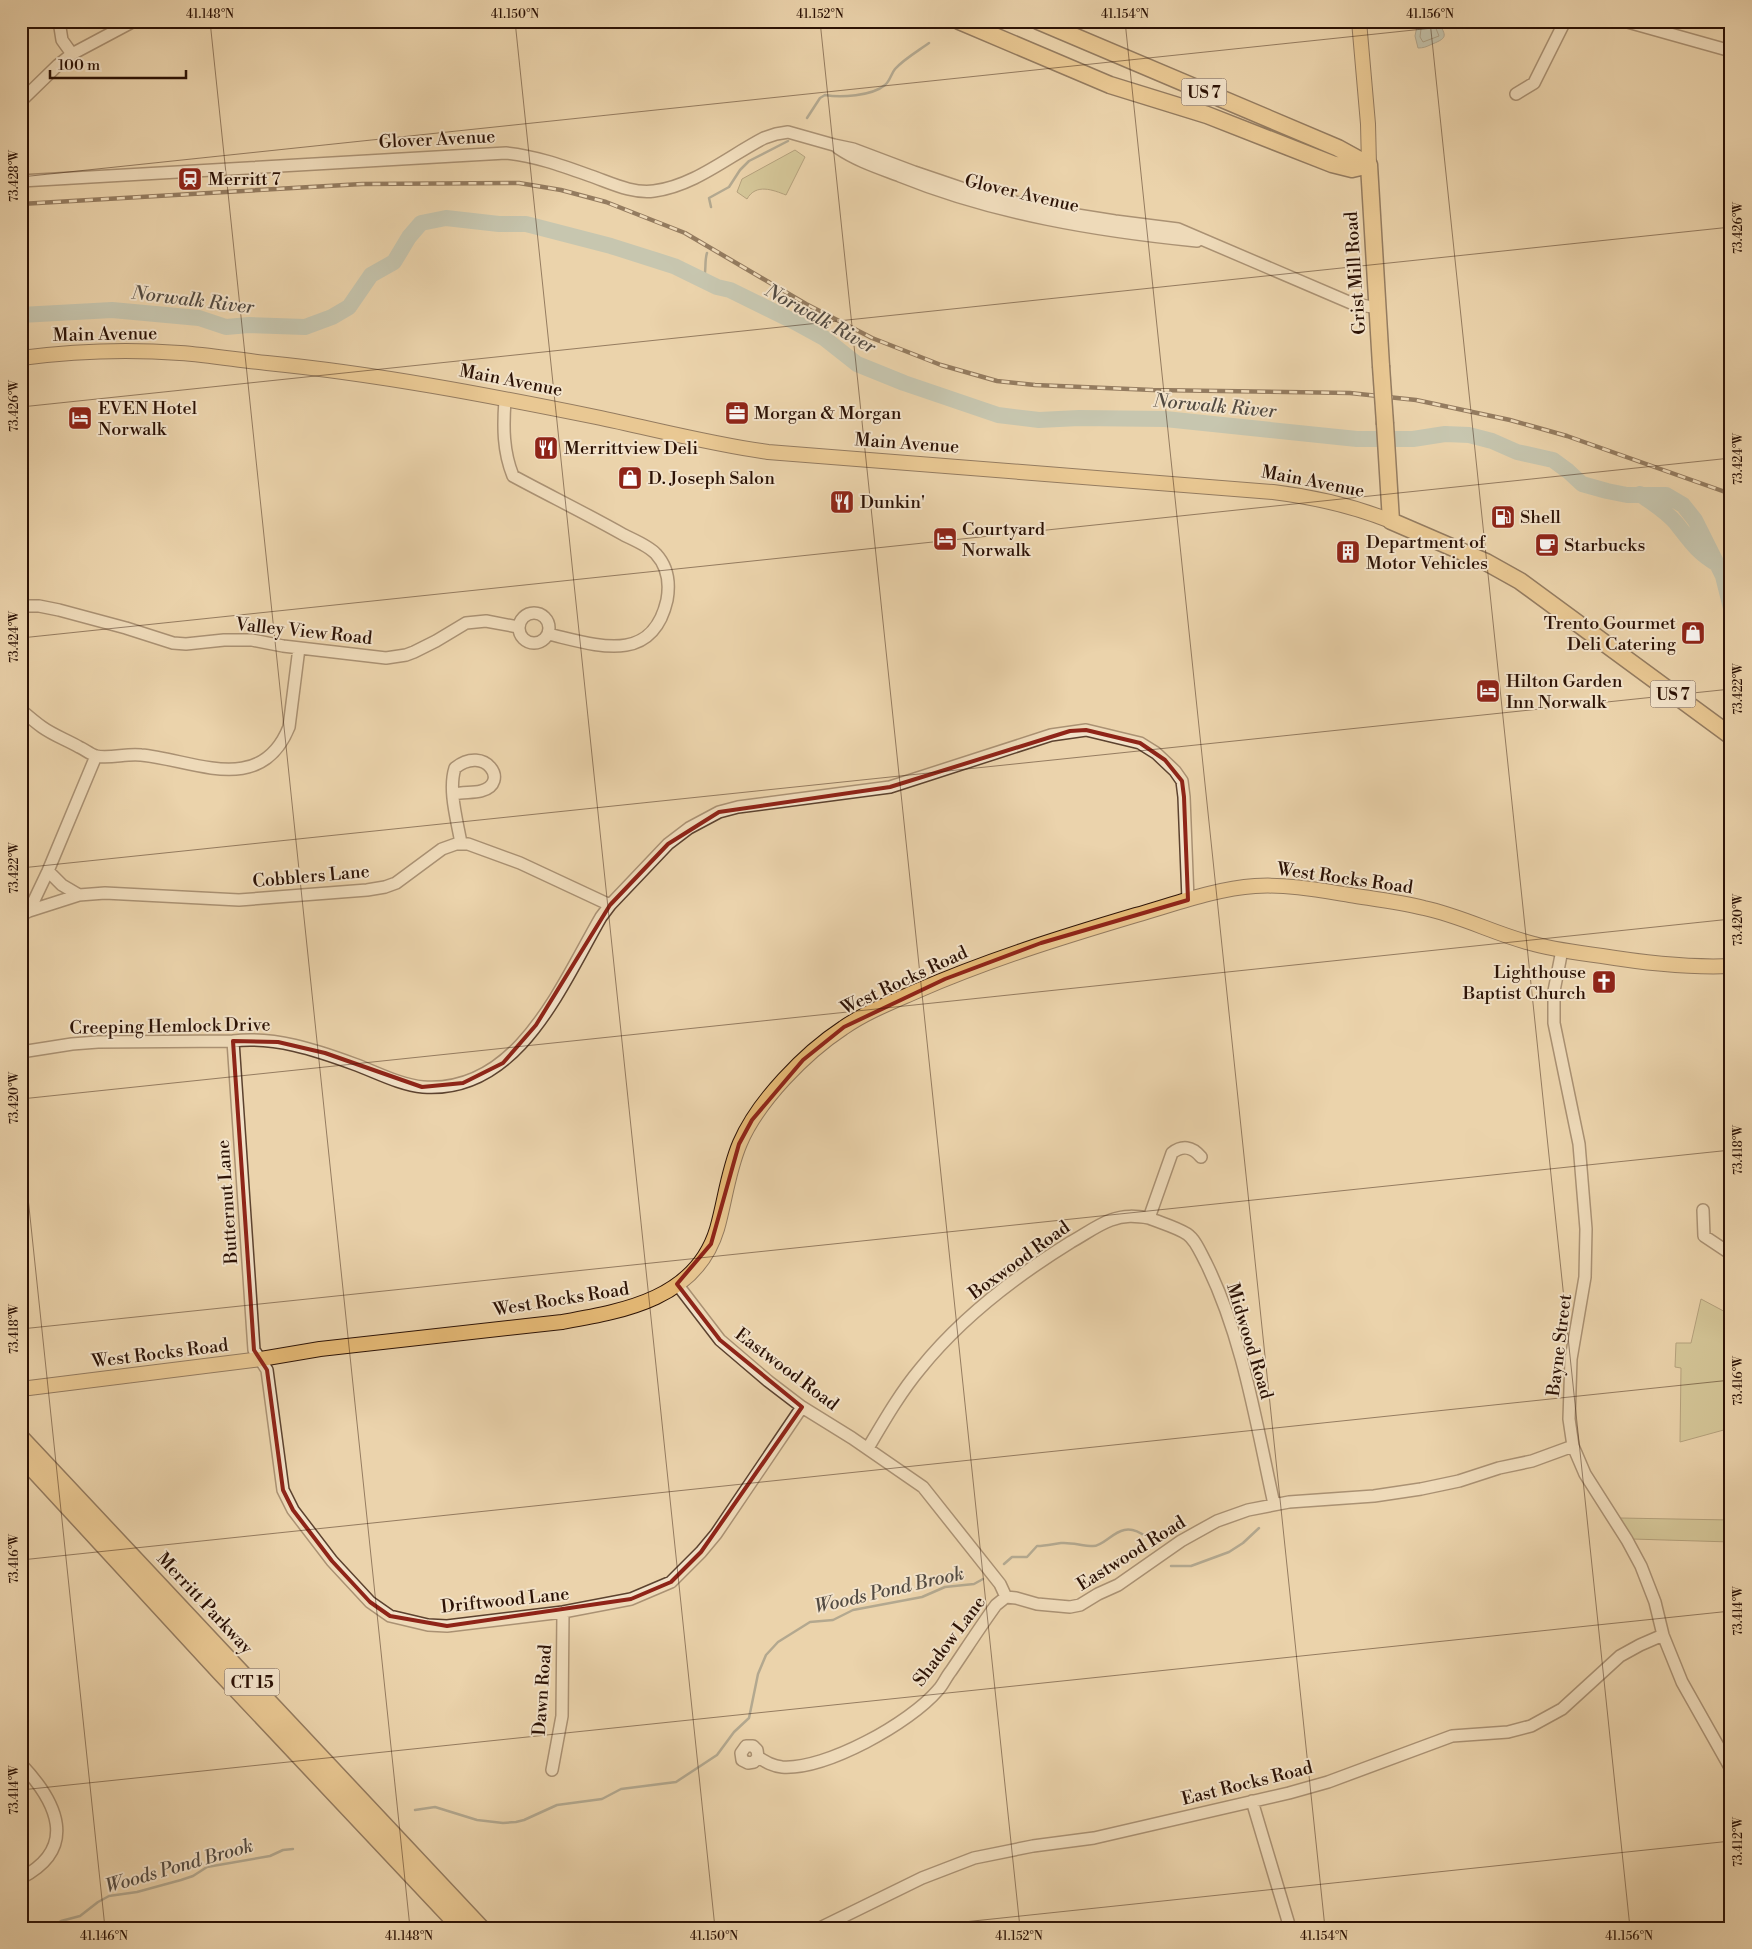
<svg xmlns="http://www.w3.org/2000/svg" width="1752" height="1949" viewBox="0 0 1752 1949" font-family="'Libre Bodoni',serif">
<style>
.green{fill:#bdbb86;stroke:#746646}
.water{fill:#9cb6b4;stroke:#6f746e}
.lines{fill:none;stroke-linecap:round;stroke-linejoin:round}
.shore{stroke:#64645c;stroke-width:1}
.stream{stroke:#6f746e;stroke-width:2.5}
.river{stroke:#9cb6b4;stroke-width:16}
.minor-casing{stroke:#5c422f;stroke-width:14}
.major-casing{stroke:#2c1205;stroke-width:16}
.highway-casing{stroke:#2c1205;stroke-width:19}
.minor{stroke:#f2e2c9;stroke-width:11}
.major{stroke:#e6ba76;stroke-width:14}
.highway{stroke:#e6ba76;stroke-width:16}
.rail-casing{stroke:#2c1205;stroke-width:4.5}
.rail{stroke:#f2e2c9;stroke-width:2.5;stroke-dasharray:8;stroke-linecap:butt}
.highway-bridge-casing{stroke:#2c1205;stroke-width:19;stroke-linecap:butt}
.highway-bridge{stroke:#e6ba76;stroke-width:16}
.marked{fill:none;stroke:#8f2418;stroke-width:4;stroke-linejoin:round}
.ticks{fill:none;stroke:#2c1205;stroke-width:1;stroke-opacity:0.45}
.labels{text-anchor:middle;stroke-width:4;stroke-linejoin:round;paint-order:stroke}
.shield{fill:#f2e2c9;stroke:#675040;stroke-width:1}
.shield-label{font-size:16px;font-weight:bold;fill:#2c1205}
.street-label{font-size:18px;fill:#2c1205;stroke:#f2e2c9}
.poi-label{font-size:18px;fill:#2c1205;stroke:#f2e2c9;text-anchor:start}
.water-label{font-size:19px;font-style:italic;fill:#534b42;stroke:#f2e2c9}
.neatline{fill:none;stroke:#2c1205;stroke-width:2}
.ticks-label{font-size:12px;text-anchor:middle;fill:#2c1205}
</style>
<rect width="100%" height="100%" fill="#ebd3ac"/>
<filter id="stains"><feTurbulence type="fractalNoise" baseFrequency=".004" numOctaves="4"/><feColorMatrix values="0 0 0 0 .2 0 0 0 0 .09 0 0 0 0 .02 0 0 0 .5 -.17"/></filter>
<radialGradient id="worn" r=".72"><stop offset=".6" stop-color="#630" stop-opacity="0"/><stop offset="1" stop-color="#630" stop-opacity=".3"/></radialGradient>
<!-- green -->
<path class="green" d="M795 150 805 157 786 195C773 190 756 183 747 199L737 192 742 179Z
M1701 1299 1731 1315V1428L1680 1442 1681 1368 1675 1367 1676 1343H1691Z
M1620 1518 1731 1520V1542L1632 1539Z"/>
<!-- water -->
<path class="water" d="M1418 21H1437C1448 37 1447 38 1430 45 1426 47 1423 48 1418 48L1415 36Z"/>
<g class="lines">
<!-- shore -->
<path class="shore" d="M1422 21 1420 37 1423 42 1439 36 1433 21"/>
<!-- stream -->
<path class="stream" d="M807 118 820 98 825 95C840 98 872 96 885 85 890 81 891 74 895 69 904 59 918 51 929 43
M711 207 709 198 729 187 740 170 749 161 788 141
M703 281C707 272 704 262 707 253
M1004 1564 1012 1557H1027L1037 1546C1046 1546 1053 1544 1061 1543 1072 1542 1082 1546 1093 1546 1108 1546 1120 1516 1146 1537
M1171 1566H1191L1229 1552 1243 1543 1259 1528
M415 1810 435 1807 477 1820 503 1823 516 1822 524 1820 557 1805 602 1799 621 1789 676 1782 717 1755 734 1732 749 1718 758 1674 766 1655 778 1642 810 1622 833 1620 853 1610 922 1597 945 1587 974 1584 983 1579
M48 1928 61 1921 80 1916 98 1902 109 1896 137 1892 181 1880 193 1876 207 1867 270 1856 283 1850 293 1849"/>
<!-- river -->
<path class="river" d="M21 315 112 310 199 318 226 327 249 325 305 327 332 317 349 307 371 275 394 262 409 237 421 223 446 218 499 224H526L611 246 674 266 717 287 730 290 793 321 824 338 857 364 904 383 998 415 1039 420 1079 418 1165 419 1357 439H1413L1445 434 1469 435 1492 441 1517 452 1553 460 1568 471 1582 484 1607 491 1627 495H1666L1683 505 1695 520 1723 576 1731 608
M1640 494C1652 503 1666 511 1676 523 1691 542 1696 551 1717 564"/>
<defs>
<path id="minor" d="M1624 21 1731 51
M72 54 134 21
M1516 94 1534 83 1565 21
M21 101 58 65 72 54 62 40 59 21
M838 148C857 161 879 168 900 176 994 214 1097 231 1197 241
M21 181 506 153C536 156 563 166 591 176 611 183 633 194 654 191 694 186 729 156 764 138L776 134 788 132 834 145 853 149 914 172 970 191 1052 211 1115 221 1178 229 1351 303 1377 308
M505 400C503 427 503 451 513 476 550 496 587 514 624 535 634 540 649 546 656 554 668 567 670 583 667 600 652 666 596 645 548 634
M21 606H39L59 610 126 628 173 643 186 644 224 640H252L283 646 386 658 406 655 414 652 436 641 466 623 486 621 518 627
M519 628a15 15 0 1 1 30 0a15 15 0 1 1-30 0Z
M21 710C28 716 35 722 42 727 53 735 67 740 79 747 84 749 90 754 96 756 110 759 127 753 141 755 194 760 261 797 289 727L299 648
M454 794C463 792 473 793 481 791 511 783 485 744 455 768 448 790 457 820 461 843
M48 871 62 885 79 895
M29 911 79 895 105 893 239 900 367 890 385 887 396 883 442 849 456 844H468L520 863 610 905
M21 915 29 911 48 871 96 756
M1562 950 1554 991V1023L1579 1144 1586 1229 1585 1277 1571 1359 1569 1419 1573 1446 1585 1474 1627 1540 1641 1566 1655 1602 1663 1635 1682 1682 1731 1769
M233 1041 254 1350 267 1370 283 1490 293 1510 332 1561 370 1602 390 1616 428 1625 447 1626 563 1612 631 1599 671 1582 701 1552 716 1534 802 1407
M21 1052 72 1044 98 1042 233 1041C274 1036 316 1050 354 1064 376 1072 400 1085 423 1087 518 1094 561 986 601 917L610 905 668 844 689 828 719 812 738 807 890 787 1051 735 1086 730 1140 743 1156 753 1175 771 1182 781 1184 797 1188 900
M1703 1210 1704 1236 1731 1254
M1149 1218C1161 1223 1176 1227 1187 1234 1196 1240 1201 1254 1206 1263 1243 1338 1256 1423 1274 1504
M677 1284 720 1340 768 1381 802 1407 852 1438 923 1487 1000 1584 1006 1597
M868 1448C884 1421 900 1393 920 1369 961 1318 1016 1276 1071 1242 1084 1235 1097 1225 1111 1220 1124 1215 1136 1216 1149 1218L1172 1153C1182 1145 1192 1146 1201 1157
M1006 1597 1016 1598 1037 1604 1070 1607 1080 1605 1098 1594 1118 1585 1181 1541 1217 1521 1248 1510 1289 1502 1374 1496 1421 1489 1459 1481 1499 1468 1532 1461 1573 1446
M758 1757 754 1762 748 1763 742 1760 741 1753 746 1746H753L757 1750 758 1757C766 1762 772 1766 782 1767 826 1770 910 1723 938 1690 943 1685 946 1677 951 1671 966 1649 980 1627 996 1605L1006 1597
M21 1764C57 1802 79 1848 21 1878
M552 1770 562 1716 563 1612
M1252 1801 1290 1928
M820 1928 922 1878 974 1858 1033 1846 1094 1838 1289 1793 1328 1782 1452 1736 1508 1732 1531 1726 1562 1709 1620 1656 1640 1645 1663 1635"/>
<path id="major" d="M1359 21 1368 124 1369 165
M21 358C74 351 127 349 180 353 209 355 238 360 267 363 378 374 487 395 596 417 654 429 710 444 768 452L1273 492C1314 497 1353 506 1391 521
M21 1389 261 1359 320 1349 562 1322C624 1311 696 1299 717 1229 725 1201 728 1171 740 1143 758 1101 805 1053 843 1028 866 1012 892 1002 917 991 988 960 1062 937 1136 915 1175 904 1214 889 1255 886 1287 884 1319 890 1350 895 1375 899 1400 902 1424 908 1462 916 1497 935 1534 944 1556 950 1579 953 1602 956 1645 963 1687 968 1731 966"/>
<path id="highway" d="M959 21 1110 85 1207 115 1332 164 1352 169 1369 165
M1038 21 1338 148 1369 165
M1369 165 1381 366
M1385 424 1391 521 1486 562 1520 581 1731 736
M21 1438 481 1928
M21 1456 220 1672 461 1928"/>
</defs>
<!-- minor casing -->
<use href="#minor" class="minor-casing"/>
<!-- major casing -->
<use href="#major" class="major-casing"/>
<!-- highway casing -->
<use href="#highway" class="highway-casing"/>
<!-- minor -->
<use href="#minor" class="minor"/>
<!-- major -->
<use href="#major" class="major"/>
<!-- highway -->
<use href="#highway" class="highway"/>
<defs>
<path id="rail" d="M21 204 362 184 519 183 561 190 606 202 685 233 806 304 872 338 941 365 997 381 1035 385 1153 390 1350 393 1416 400 1510 420 1567 436 1731 494"/>
</defs>
<!-- rail casing -->
<use href="#rail" class="rail-casing"/>
<!-- rail -->
<use href="#rail" class="rail"/>
<defs>
<path id="highway-bridge" d="M1381 366 1385 424"/>
</defs>
<!-- highway-bridge casing -->
<use href="#highway-bridge" class="highway-bridge-casing"/>
<!-- highway-bridge -->
<use href="#highway-bridge" class="highway-bridge"/>
</g>
<!-- marked area -->
<path d="M0 0H1752V1949H0ZM1086 730 1140 743 1165 760 1182 781 1184 797 1188 900 1041 943 945 979 844 1027 803 1060 752 1120 739 1144 711 1244 677 1284 720 1340 802 1407 701 1552 671 1582 631 1599 447 1626 390 1616 370 1602 332 1561 293 1510 283 1490 267 1370 254 1350 233 1041 278 1042 325 1053 422 1087 463 1083 503 1063 536 1025 610 905 668 844 719 812 890 787 1070 731Z" fill="#ebd3ac" fill-opacity=".55" fill-rule="evenodd"/>
<path class="marked" d="M1086 730 1140 743 1165 760 1182 781 1184 797 1188 900 1041 943 945 979 844 1027 803 1060 752 1120 739 1144 711 1244 677 1284 720 1340 802 1407 701 1552 671 1582 631 1599 447 1626 390 1616 370 1602 332 1561 293 1510 283 1490 267 1370 254 1350 233 1041 278 1042 325 1053 422 1087 463 1083 503 1063 536 1025 610 905 668 844 719 812 890 787 1070 731Z"/>
<!-- ticks -->
<path class="ticks" d="M210 21 410 1928M515 21 715 1928M820 21 1020 1928M1125 21 1325 1928M1430 21 1630 1928M21 177 1499 21M21 407 1731 227M21 638 1731 458M21 868 1731 689M21 1099 1731 919M21 1131 105 1928M21 1329 1731 1150M21 1560 1731 1380M21 1790 1731 1611M907 1928 1731 1841"/>
<!-- icons -->
<defs>
<symbol id="station-square" viewBox="-11 -11 22 22"><rect x="-9" y="-9" width="18" height="18" rx="4" fill="#8f2418" stroke="#f2e2c9"/><path d="M-3-6H3Q5-6 5-4V2Q5 4 3 4L4.5 6H3L1.5 4h-3L-3 6H-4.5L-3 4Q-5 4-5 2V-4Q-5-6-3-6ZM-3.5-4v3h7v-3ZM-3.5 1v1.5H-2V1ZM2 1v1.5H3.5V1Z" fill="#fff"/></symbol>
<symbol id="office-square" viewBox="-11 -11 22 22"><rect x="-9" y="-9" width="18" height="18" rx="4" fill="#8f2418" stroke="#f2e2c9"/><path d="M-6-3h4V-5.5h4V-3h4V5H-6ZM-1-4.5V-3h2v-1.5ZM-6 0V1H6V0Z" fill="#fff"/></symbol>
<symbol id="hotel-square" viewBox="-11 -11 22 22"><rect x="-9" y="-9" width="18" height="18" rx="4" fill="#8f2418" stroke="#f2e2c9"/><path d="M-6-4.5h1.5V1H6V5H4.5V3h-9V5H-6ZM-4 0a1.8 1.8 0 1 1 3.6 0ZM.5 0V-2.5h3Q6-2.5 6 0Z" fill="#fff"/></symbol>
<symbol id="restaurant-square" viewBox="-11 -11 22 22"><rect x="-9" y="-9" width="18" height="18" rx="4" fill="#8f2418" stroke="#f2e2c9"/><path d="M-5-6h1v4h1v-4h1v4h1v-4h1v5L-1.5 .5V6h-2V.5L-5-1ZM5-6V6H3V1.5H1.5Q1.5-4 5-6Z" fill="#fff"/></symbol>
<symbol id="shop-square" viewBox="-11 -11 22 22"><rect x="-9" y="-9" width="18" height="18" rx="4" fill="#8f2418" stroke="#f2e2c9"/><path d="M-5-2.5h2.3a2.7 3.5 0 0 1 5.4 0H5L5.5 6h-11ZM-1.5-2.5h3a1.5 2.3 0 0 0-3 0Z" fill="#fff"/></symbol>
<symbol id="fuel-square" viewBox="-11 -11 22 22"><rect x="-9" y="-9" width="18" height="18" rx="4" fill="#8f2418" stroke="#f2e2c9"/><path d="M-5.5-6h7V0h2V4h1.3V-2.5L3-4.5l.8-.8L6-3V5H2.5V1h-1V6h-7ZM-4.2-4.7v3.2H.2V-4.7Z" fill="#fff"/></symbol>
<symbol id="cafe-square" viewBox="-11 -11 22 22"><rect x="-9" y="-9" width="18" height="18" rx="4" fill="#8f2418" stroke="#f2e2c9"/><path d="M-5.5-4.5H6V0H3Q3 3.5 0 3.5H-2.5Q-5.5 3.5-5.5 0ZM3-3.2v2h1.7v-2ZM-6 4.5H4V6H-6Z" fill="#fff"/></symbol>
<symbol id="building-square" viewBox="-11 -11 22 22"><rect x="-9" y="-9" width="18" height="18" rx="4" fill="#8f2418" stroke="#f2e2c9"/><path d="M-4-6H4V6H1V3H-1V6H-4ZM-2.5-4.3h1.7v1.8h-1.7ZM.8-4.3h1.7v1.8H.8ZM-2.5-1h1.7V.8h-1.7ZM.8-1h1.7V.8H.8Z" fill="#fff"/></symbol>
<symbol id="church-square" viewBox="-11 -11 22 22"><rect x="-9" y="-9" width="18" height="18" rx="4" fill="#8f2418" stroke="#f2e2c9"/><path d="M-1.2-6h2.4v3.5h3.3v2.4h-3.3V6h-2.4V-.1h-3.3v-2.4h3.3Z" fill="#fff"/></symbol>
</defs>
<g fill-rule="evenodd">
<use href="#station-square" x="176" y="165" width="28" height="28"/>
<use href="#office-square" x="723" y="399" width="28" height="28"/>
<use href="#hotel-square" x="66" y="404" width="28" height="28"/>
<use href="#restaurant-square" x="532" y="434" width="28" height="28"/>
<use href="#shop-square" x="616" y="464" width="28" height="28"/>
<use href="#restaurant-square" x="828" y="488" width="28" height="28"/>
<use href="#fuel-square" x="1489" y="503" width="28" height="28"/>
<use href="#hotel-square" x="931" y="525" width="28" height="28"/>
<use href="#cafe-square" x="1533" y="531" width="28" height="28"/>
<use href="#building-square" x="1334" y="538" width="28" height="28"/>
<use href="#shop-square" x="1679" y="619" width="28" height="28"/>
<use href="#hotel-square" x="1474" y="677" width="28" height="28"/>
<use href="#church-square" x="1590" y="968" width="28" height="28"/>
</g>
<g class="labels">
<!-- shield labels -->
<g class="shield">
<rect x="1181.5" y="78.5" width="45" height="27" rx="4"/>
<rect x="1650.5" y="680.5" width="45" height="27" rx="4"/>
<rect x="224.5" y="1668.5" width="55" height="27" rx="4"/>
</g>
<g class="shield-label">
<text x="1204" y="98">US 7</text>
<text x="1673" y="700">US 7</text>
<text x="252" y="1688">CT 15</text>
</g>
<!-- street labels -->
<g class="street-label">
<text transform="translate(437 139) rotate(-3)" y="6">Glover Avenue</text>
<text transform="translate(1022 193) rotate(13)" y="6">Glover Avenue</text>
<text transform="translate(1355 273) rotate(-94)" y="6">Grist Mill Road</text>
<text transform="translate(105 334) rotate(-1)" y="6">Main Avenue</text>
<text transform="translate(511 380) rotate(11)" y="6">Main Avenue</text>
<text transform="translate(907 443) rotate(4)" y="6">Main Avenue</text>
<text transform="translate(1313 481) rotate(11)" y="6">Main Avenue</text>
<text transform="translate(304 631) rotate(6)" y="6">Valley View Road</text>
<text transform="translate(311 876) rotate(-5)" y="6">Cobblers Lane</text>
<text transform="translate(1345 878) rotate(8)" y="6">West Rocks Road</text>
<text transform="translate(904 980) rotate(-25)" y="6">West Rocks Road</text>
<text transform="translate(170 1026) rotate(-1)" y="6">Creeping Hemlock Drive</text>
<text transform="translate(227 1202) rotate(-94)" y="6">Butternut Lane</text>
<text transform="translate(1019 1260) rotate(-36)" y="6">Boxwood Road</text>
<text transform="translate(561 1299) rotate(-9)" y="6">West Rocks Road</text>
<text transform="translate(1250 1341) rotate(73)" y="6">Midwood Road</text>
<text transform="translate(1559 1345) rotate(-83)" y="6">Bayne Street</text>
<text transform="translate(160 1353) rotate(-7)" y="6">West Rocks Road</text>
<text transform="translate(787 1369) rotate(37)" y="6">Eastwood Road</text>
<text transform="translate(1131 1553) rotate(-32)" y="6">Eastwood Road</text>
<text transform="translate(505 1600) rotate(-6)" y="6">Driftwood Lane</text>
<text transform="translate(205 1603) rotate(47)" y="6">Merritt Parkway</text>
<text transform="translate(949 1641) rotate(-53)" y="6">Shadow Lane</text>
<text transform="translate(542 1690) rotate(-86)" y="6">Dawn Road</text>
<text transform="translate(1247 1783) rotate(-14)" y="6">East Rocks Road</text>
</g>
<!-- poi labels -->
<g class="poi-label">
<text x="208" y="185">Merritt 7</text>
<text x="98" y="414">EVEN Hotel<tspan x="98" dy="21">Norwalk</tspan></text>
<text x="754" y="419">Morgan &amp; Morgan</text>
<text x="564" y="454">Merrittview Deli</text>
<text x="648" y="484">D. Joseph Salon</text>
<text x="860" y="508">Dunkin'</text>
<text x="1520" y="523">Shell</text>
<text x="962" y="535">Courtyard<tspan x="962" dy="21">Norwalk</tspan></text>
<text x="1366" y="548">Department of<tspan x="1366" dy="21">Motor Vehicles</tspan></text>
<text x="1564" y="551">Starbucks</text>
<text x="1676" y="629" text-anchor="end">Trento Gourmet<tspan x="1676" dy="21">Deli Catering</tspan></text>
<text x="1506" y="687">Hilton Garden<tspan x="1506" dy="21">Inn Norwalk</tspan></text>
<text x="1586" y="978" text-anchor="end">Lighthouse<tspan x="1586" dy="21">Baptist Church</tspan></text>
</g>
<!-- water labels -->
<g class="water-label">
<text transform="translate(193 299) rotate(7)" y="7">Norwalk River</text>
<text transform="translate(821 318) rotate(29)" y="7">Norwalk River</text>
<text transform="translate(1215 405) rotate(5)" y="7">Norwalk River</text>
<text transform="translate(889 1589) rotate(-13)" y="7">Woods Pond Brook</text>
<text transform="translate(179 1865) rotate(-16)" y="7">Woods Pond Brook</text>
</g>
</g>
<!-- margin -->
<rect width="1752" height="1949" fill="none" stroke="#ebd3ac" stroke-width="55"/>
<!-- scale -->
<path d="M50 70v8h136v-8" fill="none" stroke="#2c1205" stroke-width="2.5"/>
<text x="58" y="70" font-size="15" fill="#2c1205" stroke="#f2e2c9" stroke-width="4" paint-order="stroke">100 m</text>
<rect x="28" y="28" width="1696" height="1894" class="neatline"/>
<g class="ticks-label">
<text x="210" y="18">41.148°N</text>
<text x="515" y="18">41.150°N</text>
<text x="820" y="18">41.152°N</text>
<text x="1125" y="18">41.154°N</text>
<text x="1430" y="18">41.156°N</text>
<text transform="translate(14 176) rotate(-90)" y="4">73.428°W</text>
<text transform="translate(1738 228) rotate(-90)" y="4">73.426°W</text>
<text transform="translate(14 406) rotate(-90)" y="4">73.426°W</text>
<text transform="translate(1738 459) rotate(-90)" y="4">73.424°W</text>
<text transform="translate(14 637) rotate(-90)" y="4">73.424°W</text>
<text transform="translate(1738 689) rotate(-90)" y="4">73.422°W</text>
<text transform="translate(14 868) rotate(-90)" y="4">73.422°W</text>
<text transform="translate(1738 920) rotate(-90)" y="4">73.420°W</text>
<text transform="translate(14 1098) rotate(-90)" y="4">73.420°W</text>
<text transform="translate(1738 1150) rotate(-90)" y="4">73.418°W</text>
<text transform="translate(14 1329) rotate(-90)" y="4">73.418°W</text>
<text transform="translate(1738 1381) rotate(-90)" y="4">73.416°W</text>
<text transform="translate(14 1559) rotate(-90)" y="4">73.416°W</text>
<text transform="translate(1738 1611) rotate(-90)" y="4">73.414°W</text>
<text transform="translate(14 1790) rotate(-90)" y="4">73.414°W</text>
<text transform="translate(1738 1842) rotate(-90)" y="4">73.412°W</text>
<text x="104" y="1940">41.146°N</text>
<text x="409" y="1940">41.148°N</text>
<text x="714" y="1940">41.150°N</text>
<text x="1019" y="1940">41.152°N</text>
<text x="1324" y="1940">41.154°N</text>
<text x="1629" y="1940">41.156°N</text>
</g>
<rect width="100%" height="100%" filter="url(#stains)"/>
<rect width="100%" height="100%" fill="url(#worn)"/>
</svg>
